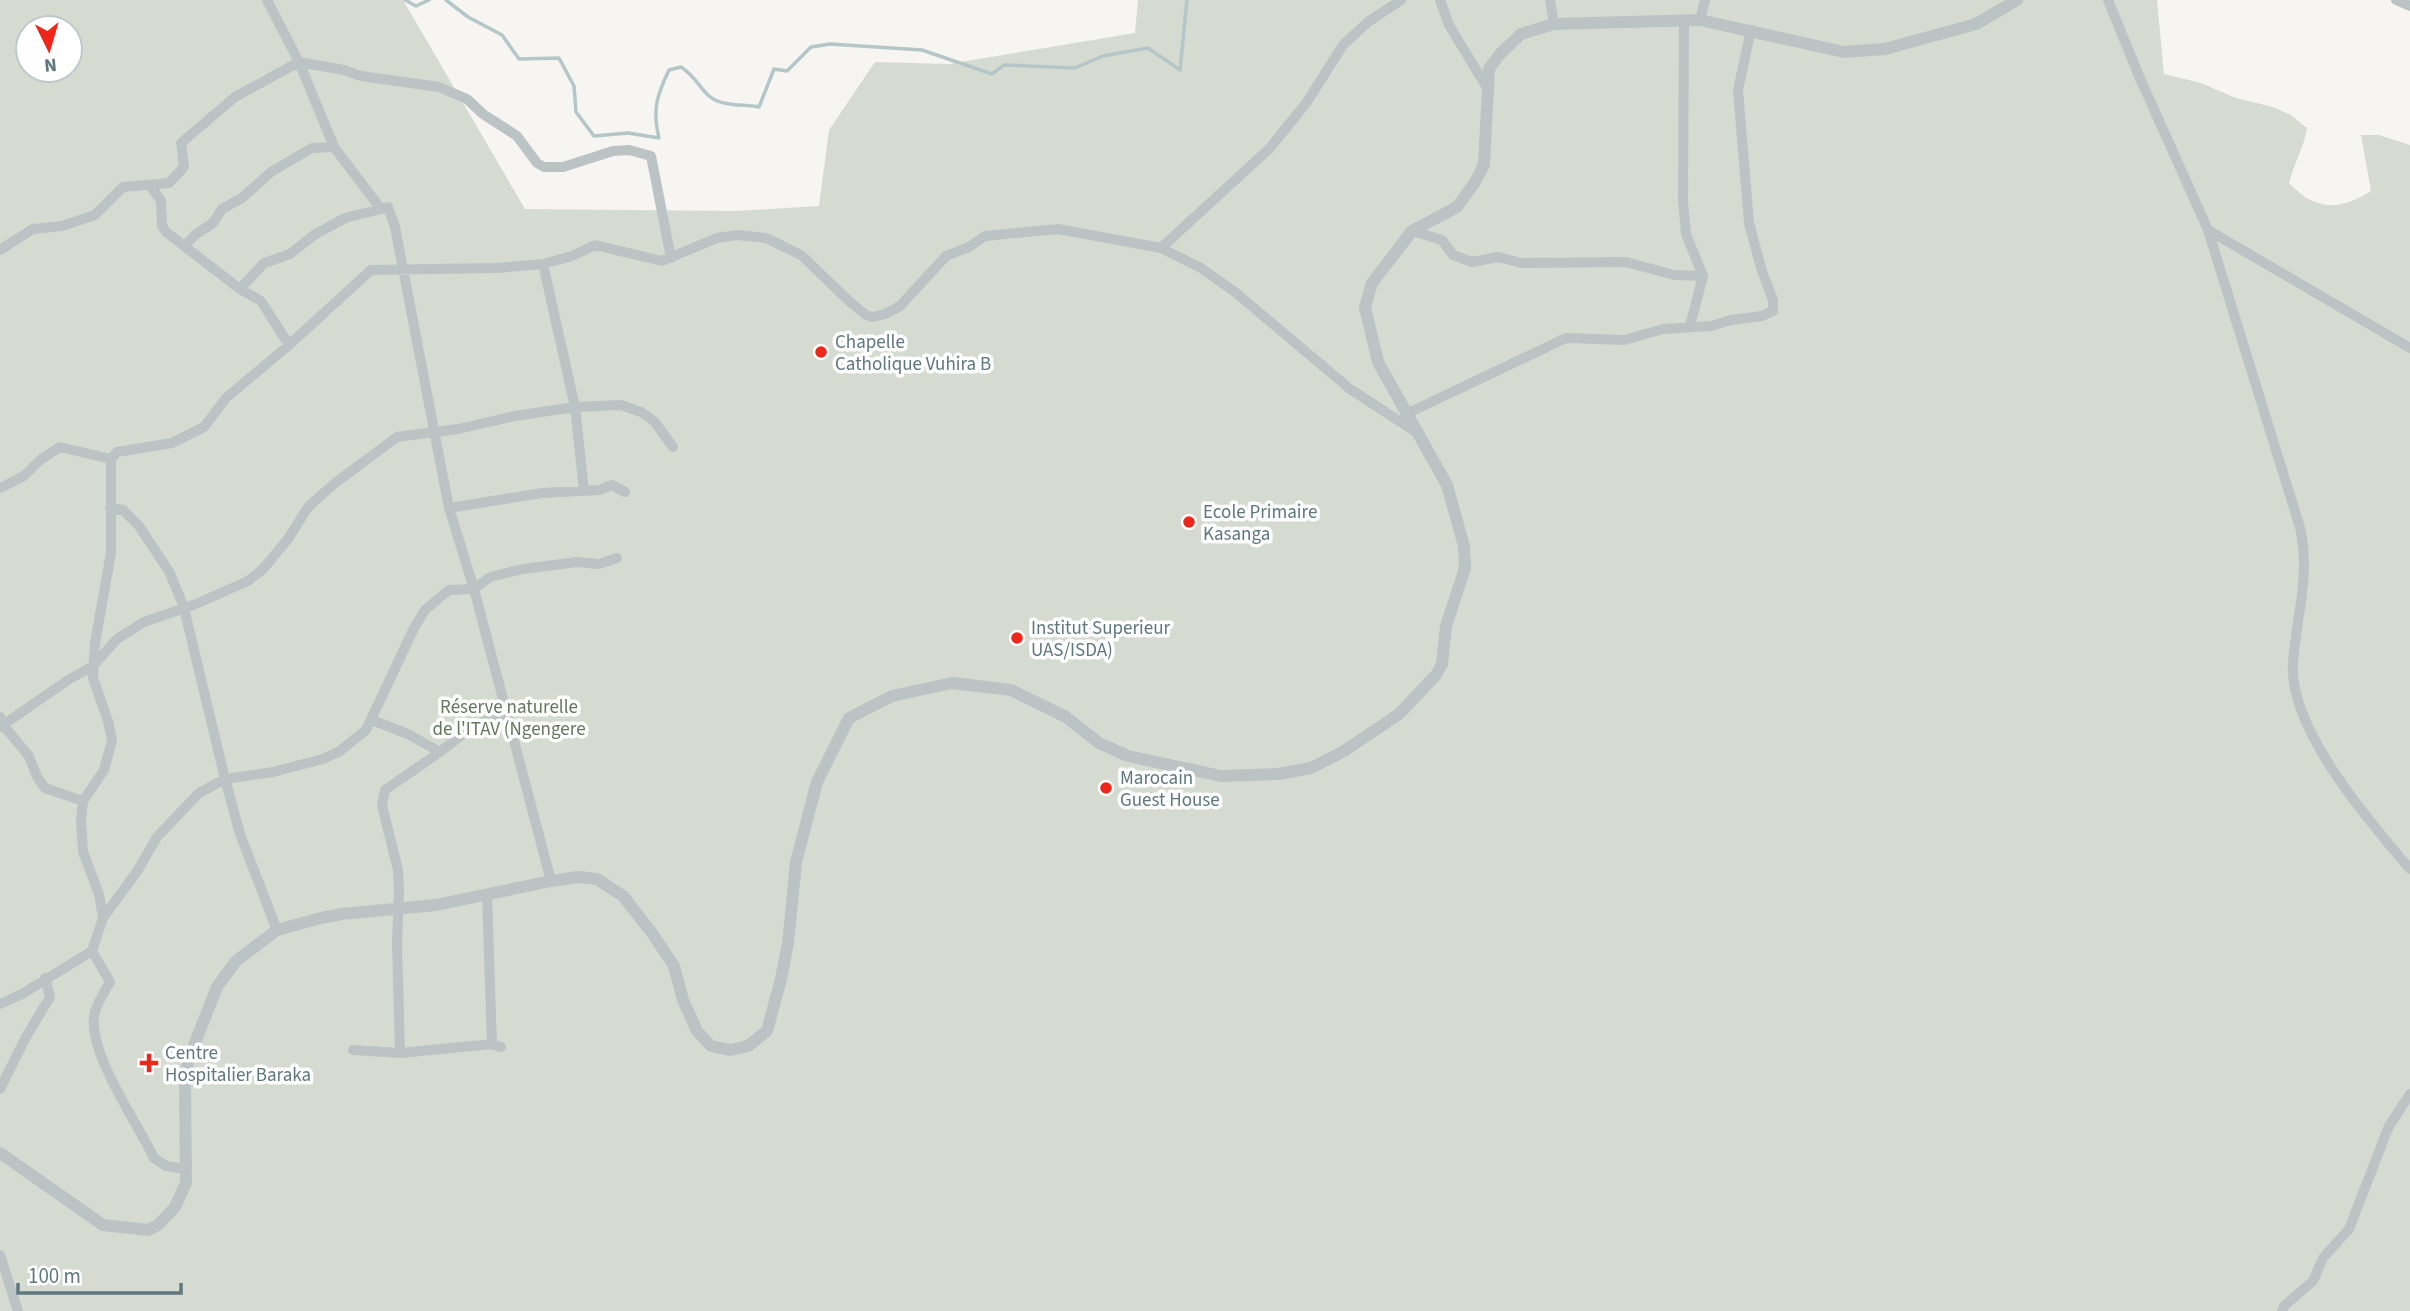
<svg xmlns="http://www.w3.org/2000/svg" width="2410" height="1311" viewBox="0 0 2410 1311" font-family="'Source Sans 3',sans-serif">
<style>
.green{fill:#d6dbd1;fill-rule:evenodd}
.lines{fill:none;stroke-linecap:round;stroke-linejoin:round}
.stream{stroke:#b4c6c8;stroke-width:3.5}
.minor{stroke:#bcc3c5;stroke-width:10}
.tertiary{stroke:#bcc3c5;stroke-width:12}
.poi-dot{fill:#ee271a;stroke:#fff;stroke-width:2.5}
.labels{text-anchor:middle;stroke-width:7;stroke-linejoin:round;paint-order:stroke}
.poi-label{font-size:19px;fill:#5f777f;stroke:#fff;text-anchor:start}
.park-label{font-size:19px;fill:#67775e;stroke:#fff}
</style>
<rect width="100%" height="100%" fill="#f6f5f2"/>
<!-- green -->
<path class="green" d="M0 0H403L525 209 735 211 819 206 829 130 875 62 949 64 1135 33 1138 0H2157L2164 74 2201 83 2236 98 2273 107 2291 115 2307 128C2304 148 2294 163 2289 183 2315 211 2340 211 2371 191L2361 135H2379L2410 145V1311H0ZM28 28H70V70H28Z"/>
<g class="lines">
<!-- stream -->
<path class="stream" d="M405 0 416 6 429 0
M446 0 468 17 502 35 519 59 559 58 574 86 576 112 594 136 628 133 659 138C652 110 657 95 669 70L681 67C695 76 698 86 709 96 722 107 743 104 759 107L774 69 787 71 811 47 830 44 922 50 992 74 1004 65 1075 68 1103 56 1148 48 1180 70
M1180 70 1187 0"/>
<!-- minor -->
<path class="minor" d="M267 0 299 62 334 147 381 209 388 207 395 227 449 508 474 589 551 881
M1440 0 1449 25 1489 91
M1550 0 1554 24
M2108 0 2139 76 2208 230 2301 531C2310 580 2296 617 2293 664 2289 729 2369 821 2410 869
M2396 0 2410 6
M1700 20 1705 0
M1684 21 1683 201 1686 234 1703 276 1690 326
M151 187 161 201 162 226 166 232 240 289 261 301 289 345
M2208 230 2410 348
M1412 231 1442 240 1453 255 1472 262 1498 257 1521 263 1626 262 1674 275 1703 276
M185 246 195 235 213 223 222 209 242 198 271 172 312 148 334 147
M1161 248 1269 149 1307 102 1343 45 1368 22 1401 0
M0 250 33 229 62 226 95 215 123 187 169 183 184 167 181 143 235 97 299 62 344 70 361 76 439 87 467 99 483 114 517 136 537 163 544 167H563L613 151 629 150 651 156 671 258
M543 264 575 407 584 491
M240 289 264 263 290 254 314 235 345 218 381 209
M1406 414 1566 338 1624 340 1663 329 1711 326 1731 320 1762 316 1773 311V300L1762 271 1749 223 1738 90 1751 30
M111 459V553L95 643 93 678 108 721 112 740 104 770 83 801 81 820 83 852 99 894 103 918 92 951 110 982C105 991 98 1001 95 1012 85 1049 137 1122 154 1158L166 1166 186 1169
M0 488 24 476 40 460 60 447 111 459 117 452 172 443 204 427 226 398 289 345 371 270 497 268 543 264 572 256 595 245 662 261 717 238 737 235 766 238 801 255 849 301 866 315 873 317 885 314 900 306 946 256 969 247 985 236 1058 229 1161 248 1201 268 1235 292 1350 389 1416 432
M110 508 123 510 139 526 170 573 184 608 225 779 240 834 277 930
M449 508 542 493 599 490 612 485 625 492
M0 717 3 725 29 756 37 777 45 788 83 801
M372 720 408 734 440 752
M0 727 68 680 93 666 117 639 144 622 196 604 248 581 263 569 288 539 308 507 335 483 397 437 458 429 515 416 575 407 621 405 641 412 654 421 673 447
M487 896 492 1044
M103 918 138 870 157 837 199 793 225 779 273 772 323 759 340 751 366 730 414 628 425 610 449 590 474 589 490 577 523 569 577 562 599 564 617 558
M0 1004 22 994 92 951
M353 1050 400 1053 492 1044 501 1047
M400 1053 397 943 399 890 398 870 382 805 385 790 440 752 474 725 507 713
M0 1089 26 1037 50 997 45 978
M0 1255 18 1311
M2282 1311 2284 1306 2313 1281 2323 1258 2349 1229 2389 1126 2410 1094"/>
<!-- tertiary -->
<path class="tertiary" d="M0 1153 103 1225 148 1230 158 1225 175 1207 186 1183 185 1077 189 1058 217 987 236 961 277 930 321 918 342 914 436 905 551 881 578 877 597 879 623 896 652 933 674 966 683 1000 697 1031 711 1046 730 1050 748 1046 767 1031 781 979 788 943 796 862 817 782 849 718 892 696 952 683 1011 690 1066 717 1099 743 1128 756 1221 776 1278 774 1311 768 1344 751 1399 714 1436 675 1442 664 1446 626 1465 568 1464 546 1447 485 1378 362 1365 307 1372 283 1412 231 1457 207 1475 182 1484 165 1489 69 1500 54 1521 34 1554 24 1700 20 1844 52 1885 49 1976 24 2017 0"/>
</g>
<!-- markers -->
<g class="poi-dot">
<circle cx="821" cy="352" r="7"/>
<circle cx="1189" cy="522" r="7"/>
<circle cx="1017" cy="638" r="7"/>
<circle cx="1106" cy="788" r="7"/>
<path d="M145.5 1052.5h7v7h7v7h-7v7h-7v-7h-7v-7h7z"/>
</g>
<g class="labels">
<!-- poi labels -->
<g class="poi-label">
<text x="835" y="348">Chapelle<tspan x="835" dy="22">Catholique Vuhira B</tspan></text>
<text x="1203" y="518">Ecole Primaire<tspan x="1203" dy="22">Kasanga</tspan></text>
<text x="1031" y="634">Institut Superieur<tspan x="1031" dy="22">UAS/ISDA)</tspan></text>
<text x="1120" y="784">Marocain<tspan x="1120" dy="22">Guest House</tspan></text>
<text x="165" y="1059">Centre<tspan x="165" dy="22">Hospitalier Baraka</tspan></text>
</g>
<!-- park labels -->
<g class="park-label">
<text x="509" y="713">Réserve naturelle<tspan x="509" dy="22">de l'ITAV (Ngengere</tspan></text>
</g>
</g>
<!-- north arrow -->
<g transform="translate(49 49) rotate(175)"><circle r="33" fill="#ffffff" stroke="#bfc9cc" stroke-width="2"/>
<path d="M0-5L12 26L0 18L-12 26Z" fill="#ee271a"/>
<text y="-10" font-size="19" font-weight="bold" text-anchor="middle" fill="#5f777f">N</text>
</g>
<!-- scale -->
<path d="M18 1283v10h163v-10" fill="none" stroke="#5f777f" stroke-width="3.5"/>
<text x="28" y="1283" font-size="21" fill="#5f777f" stroke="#ffffff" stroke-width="5" paint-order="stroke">100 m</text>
</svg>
